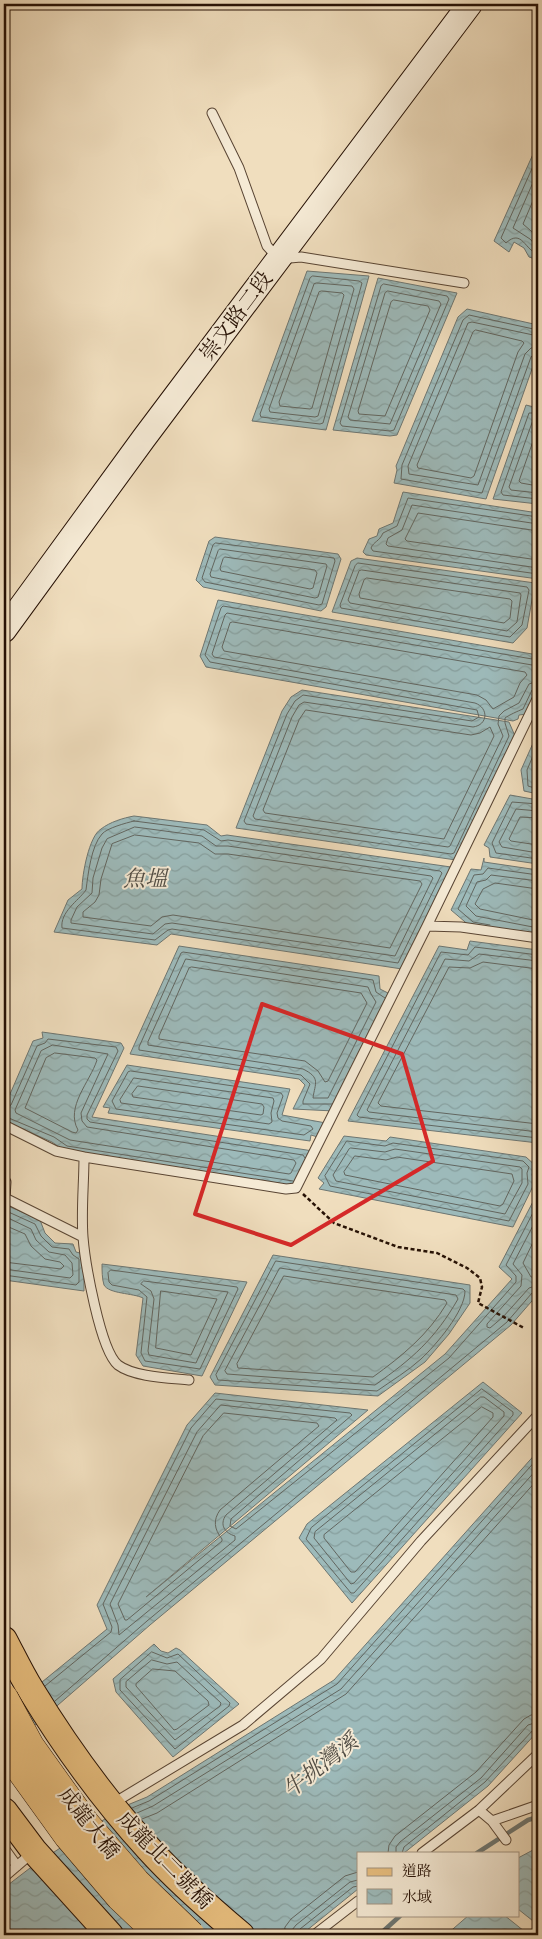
<svg xmlns="http://www.w3.org/2000/svg" width="542" height="1939" viewBox="0 0 542 1939" font-family="'Sorts Mill Goudy','Noto Serif TC',serif">
<style>
.water{fill:url(#water-waves);stroke:#6d7672}
.lines{fill:none;stroke-linecap:round;stroke-linejoin:round}
.shore{stroke:#626660;stroke-width:1}
.stream{stroke:#6d7672;stroke-width:4.5}
.lane-casing{stroke:#584433;stroke-width:11}
.secondary-casing{stroke:#261105;stroke-width:26}
.primary-casing{stroke:#261105;stroke-width:28}
.path{stroke:#261105;stroke-width:2.5;stroke-dasharray:4 2.5;stroke-linecap:butt}
.lane{stroke:#f5ead5;stroke-width:9}
.secondary{stroke:#f5ead5;stroke-width:24}
.primary{stroke:#e8bf7f;stroke-width:26}
.highway-bridge-casing{stroke:#261105;stroke-width:29;stroke-linecap:butt}
.highway-bridge{stroke:#e8bf7f;stroke-width:28}
.marked{fill:none;stroke:#d62828;stroke-width:4;stroke-linejoin:round}
.labels{text-anchor:middle;stroke-width:4;stroke-linejoin:round;paint-order:stroke}
.street-label{font-size:21px;fill:#261105;stroke:#f5ead5}
.water-label{font-size:22px;font-style:italic;fill:#504c44;stroke:#f5ead5}
</style>
<defs>
<pattern id="water-waves" width="16" height="10" patternUnits="userSpaceOnUse" patternTransform="scale(1.25)"><rect width="16" height="10" fill="#9dbaba"/><path d="M0 5q4-4 8 0t8 0" fill="none" stroke="#879f9e"/></pattern>
</defs>
<rect width="100%" height="100%" fill="#f0debe"/>
<filter id="stains"><feTurbulence type="fractalNoise" baseFrequency=".004" numOctaves="4"/><feColorMatrix values="0 0 0 0 .2 0 0 0 0 .09 0 0 0 0 .02 0 0 0 .5 -.17"/></filter>
<radialGradient id="worn" r=".72"><stop offset=".6" stop-color="#630" stop-opacity="0"/><stop offset="1" stop-color="#630" stop-opacity=".3"/></radialGradient>
<!-- water -->
<path class="water" d="M538 143V260L529 257 524 248 514 242 509 252 494 241Z
M307 271 369 276 326 430 252 421Z
M378 278 457 293 397 435 390 436 333 430Z
M467 309 538 325V352L486 499 394 483 397 470 396 466 458 317Z
M526 405 538 408V504L493 499Z
M403 492 538 513V579L366 555 363 552 369 539 377 536 379 529 393 523Z
M215 537 338 554 341 559 326 607 321 611 203 587 196 580 209 541Z
M357 558 535 583 527 628 513 643 332 612 351 561Z
M218 600 538 655V687L527 714 519 715 518 719 513 721 206 667 200 656Z
M302 690 509 722 515 736 456 860 236 828 282 711 291 697Z
M538 732V794L524 791 521 770Z
M510 795 538 800V864L490 857 489 848 484 845Z
M134 816 207 825 221 836 227 835 451 867 402 969 171 934 157 945 54 932 68 900 82 889C82 875 89 836 101 829 110 822 123 818 134 816Z
M484 858V862L538 870V940L471 927 451 910 471 869 481 870Z
M470 941 538 950V1143L348 1121 439 946 467 950Z
M179 946 379 976 380 989 392 995 334 1111 293 1109 305 1085 299 1079 130 1054Z
M42 1032 121 1043 124 1048 92 1117 313 1151 298 1187 65 1151 52 1142 5 1121 4 1108 33 1041 43 1038Z
M127 1065 290 1089 282 1115 326 1123 321 1138 311 1135 310 1141 108 1113 110 1108 103 1107Z
M344 1136 386 1141 390 1137 526 1157 537 1167 532 1174 534 1184 513 1227 319 1189 324 1183 318 1178Z
M538 1192V1294L511 1325 150 1625 4 1752V1713L107 1629 97 1605 187 1425 215 1393 368 1410 146 1597 445 1354 512 1279 499 1267Z
M4 1204 40 1220 45 1233 55 1243 73 1244 76 1252 84 1254V1291L4 1280Z
M273 1255 470 1285V1303L449 1334 425 1362 378 1396 215 1385 210 1377Z
M102 1264 247 1282 202 1376 143 1366 136 1355 143 1298C133 1293 109 1294 104 1285 102 1279 102 1270 102 1264Z
M483 1382 522 1413 352 1603 299 1538 307 1524Z
M538 1451V1731L488 1786 404 1853H358V1889L301 1935H4V1888L34 1865 125 1806 147 1797 334 1680Z
M154 1644 161 1651 168 1653 176 1648 180 1650 239 1704 173 1757 116 1692 113 1679Z
M533 1850 538 1852V1925L518 1909V1858Z
M469 1915H504L529 1935H446Z"/>
<g class="lines">
<!-- shore -->
<path class="shore" d="M538 155 501 238 506 243C522 228 525 251 538 254
M538 171 513 228 530 239 538 248
M538 189 523 224 538 237
M313 276 359 281 362 283 323 423 320 424 261 417 260 414 310 278Z
M317 283 352 286 354 289 318 416 315 417 270 412 269 409 314 284Z
M384 284 447 296 449 299 394 430 390 431 342 426 340 423 381 286Z
M322 291 342 293 344 295 312 408 310 409 280 406 279 402 319 292Z
M388 291 439 301 441 304 390 424 350 420 348 417 385 293Z
M394 300 428 306 430 310 385 416 359 414 358 411 391 302Z
M476 330 522 341 524 343 518 352 474 476 471 478 418 468 417 465 473 332Z
M538 330 469 315 463 320 402 465 401 479 482 493 531 357 534 354 538 353
M538 336 472 322 468 323 408 466 409 474 478 485 525 354 531 348 538 347
M538 413H529L501 492 503 495 538 499
M538 419 533 420 509 487 511 490 538 493
M538 427 519 481 521 483 538 486
M538 517 408 498 397 526 383 533C379 542 374 541 371 548L373 551 538 574
M538 524 412 505 402 530 388 538 386 544 388 546 538 568
M538 531 418 513 405 539 407 541 538 560
M216 543 334 558 335 561 322 604 319 605 205 582 202 578 213 545Z
M220 549 326 564 327 566 318 597 315 598 211 577 210 574 218 551Z
M225 557 315 570 317 573 313 588 310 589 221 571 220 568 223 559Z
M358 563 527 587 529 590 522 625 510 637 341 608 340 605 355 566Z
M362 570 520 593 521 595 517 622 507 631 350 603 348 600 359 571Z
M367 578 510 599 512 601 510 618 504 623 360 598 359 594 364 580Z
M233 622 525 672 527 675 520 683 514 697 493 709 486 700 477 695 224 651 222 647 230 623Z
M538 660 223 606 221 608 205 655 210 662 477 710 479 717 472 721 303 695 295 701 287 714 244 821 246 824 451 854 454 853 509 736 505 723V718C509 715 518 711 523 709L532 690 538 687
M538 666 227 613 225 615 212 654 214 657 475 703C489 708 488 725 473 727L304 702 299 705 292 717 253 816 255 819 448 847 450 846 503 736 498 724 499 716 504 711 519 703 529 684 538 681
M306 710 471 735 480 733 490 727 494 736 444 839 265 813 263 810 299 720Z
M538 744 527 770 528 786 538 789
M538 804 512 802 492 843 496 853 538 859
M538 811 516 809 499 842 502 847 538 853
M538 818 520 817 509 839 511 841 538 845
M134 821 204 830 221 841 228 840 440 871 442 873 398 963 172 929 168 930 155 940 62 928C60 912 78 901 86 890 88 875 91 846 102 834 107 828 126 823 134 821Z
M135 827 202 836 216 846H228L431 876 433 878 395 956 172 923 165 924 153 934 71 923V920L77 907 92 893 93 878 102 848 107 839Z
M135 835 199 843 215 854H228L420 881 422 884 390 948 173 915 162 917 151 926 83 917V912L95 902 99 895 101 879 112 844Z
M538 881 491 875 486 880 477 882 466 906 476 916 538 928
M538 889 495 883 483 889 475 904 480 909 538 921
M490 925 473 922 458 909 474 875 483 874 488 868 538 875
M538 955 475 947 468 955 441 952 357 1115 359 1117 538 1138
M186 959 368 987 371 994 376 1002 328 1098H313C315 1083 321 1078 303 1069L148 1045V1042Z
M538 961 479 954 469 961 445 959 367 1110 369 1112 538 1132
M192 967 361 993 367 1003 328 1081 325 1082 318 1071 305 1061 159 1039V1036L189 968Z
M538 969 483 962 470 968 449 967 378 1103 381 1106 538 1124
M53 1045 108 1054 81 1113 82 1121 87 1127 294 1160 296 1163 291 1173 289 1174 70 1140 16 1113 15 1110 41 1051Z
M55 1053 95 1058 97 1060C90 1082 65 1107 78 1130L76 1133 72 1132 25 1108 46 1058Z
M131 1071 281 1093 283 1096 277 1113 278 1118 282 1121 311 1126 313 1129 304 1135 116 1109 112 1101 128 1072Z
M134 1078 273 1098 274 1101 271 1113 272 1122 269 1124 121 1103 120 1100Z
M138 1086 262 1104 264 1107 263 1114 261 1115 133 1097 132 1094Z
M332 1104H303V1101L310 1084 301 1075 139 1050V1047L181 953 183 952 373 980 376 992 385 998
M4 1108 11 1105 37 1046 45 1043 48 1039 116 1047 118 1051 87 1115V1119L90 1122 303 1155 305 1158
M4 1116 54 1137 67 1146 293 1181
M347 1141 385 1146 393 1143 523 1161 529 1167 527 1173 528 1184 509 1221 330 1186 325 1176Z
M351 1148 385 1152 395 1149 520 1167 522 1169V1183L505 1214 336 1181 333 1175 349 1149Z
M355 1156 386 1160 397 1157 512 1174 514 1181 503 1204 500 1206 345 1175 344 1172Z
M4 1210 35 1224 41 1236 52 1247 69 1249 73 1255 79 1259V1282L76 1285 4 1275
M4 1216 31 1229 36 1240 49 1252 65 1255 72 1263 73 1275 70 1278 4 1269
M538 1216 513 1264 522 1275 521 1286 487 1324V1327L490 1328 503 1317 529 1288 538 1285
M4 1225 25 1234 31 1246 45 1259 60 1262 64 1266 61 1269 4 1262
M538 1232 523 1263 531 1277H538
M276 1261 463 1289 465 1291C465 1311 436 1345 421 1359 408 1371 391 1381 377 1391L218 1380 216 1375Z
M280 1268 456 1295 458 1299C435 1339 412 1359 375 1385L227 1374 225 1371Z
M111 1270 237 1287 238 1289 200 1369 145 1361 141 1353 147 1297 139 1290 112 1285 109 1282 108 1273Z
M284 1276 445 1300 447 1303C428 1335 402 1356 373 1377L238 1368 237 1364Z
M144 1281 228 1292 196 1363 149 1355 148 1351 154 1299 151 1291 141 1284Z
M161 1291 217 1299 191 1355 156 1348Z
M482 1389 513 1412V1415L354 1593H351L306 1539 311 1528Z
M481 1397H484L504 1412V1416L354 1583 351 1584 314 1538 315 1532Z
M221 1405 335 1418 337 1420 226 1515C219 1525 225 1533 235 1536V1540L119 1635 118 1625 110 1604 197 1432Z
M482 1407 493 1413V1417L355 1572H351L324 1538V1535Z
M224 1413 317 1423 319 1426 220 1510C213 1520 214 1529 222 1539V1541L127 1620H125L118 1604 203 1436Z
M152 1652 167 1658 178 1654 230 1703 229 1706 175 1749 120 1690V1680Z
M152 1660 167 1664 177 1662 221 1703 220 1706 175 1740 126 1687V1682Z
M153 1669 175 1671 208 1701 209 1705 177 1729 174 1730 136 1686V1684Z
M45 1686 111 1632 112 1627 103 1604 191 1428 216 1399 350 1413 352 1415 231 1519 230 1526 236 1529 449 1358 516 1282V1276L506 1265 538 1203
M55 1701 147 1621 507 1322 532 1293 538 1291
M132 1808 149 1801 337 1684 538 1458
M137 1813 153 1806 341 1689 538 1468
M142 1819 157 1813 346 1694 538 1479
M388 1853 389 1845 395 1836 476 1772 524 1719 531 1715 538 1714
M396 1853V1847L400 1842 481 1778 528 1725 538 1722
M402 1853 404 1847 485 1782 533 1730 538 1728
M284 1935 285 1927 291 1919 345 1876 358 1872
M292 1935V1930L296 1925 350 1882 358 1880
M298 1935 300 1929 353 1887 358 1886"/>
<!-- stream -->
<path class="stream" d="M477 1853 528 1820 538 1817
M379 1935 401 1915"/>
<defs>
<path id="lane" d="M212 113 239 168 267 246 279 259 301 257 464 283
M427 926 461 927 538 938
M4 1125 56 1151 84 1157C84 1183 81 1211 83 1237 85 1262 100 1350 118 1365 134 1377 169 1378 189 1380
M84 1157 286 1189 296 1188 427 926 538 697
M4 1181 6 1182 5 1198 83 1237
M112 1804 243 1725 321 1659 421 1541 538 1415
M479 1810 492 1821 538 1805
M492 1821 506 1840
M4 1848 17 1866
M422 1853 479 1810 538 1754
M4 1877 32 1853
M314 1935 358 1901"/>
<path id="secondary" d="M4 630 144 438 470 4"/>
<path id="primary" d="M4 1640C13 1657 21 1674 31 1690 65 1746 105 1801 149 1849 177 1880 209 1908 241 1935
M4 1811 34 1851 110 1935"/>
</defs>
<!-- lane casing -->
<use href="#lane" class="lane-casing"/>
<!-- secondary casing -->
<use href="#secondary" class="secondary-casing"/>
<!-- primary casing -->
<use href="#primary" class="primary-casing"/>
<!-- path -->
<path class="path" d="M303 1194 334 1223 398 1247 437 1253 467 1268 480 1278 482 1287 478 1303 524 1328"/>
<!-- lane -->
<use href="#lane" class="lane"/>
<!-- secondary -->
<use href="#secondary" class="secondary"/>
<!-- primary -->
<use href="#primary" class="primary"/>
<defs>
<path id="highway-bridge" d="M4 1698 30 1746 85 1823 136 1882 191 1935
M4 1744 11 1757 68 1836 120 1897 160 1935"/>
</defs>
<!-- highway-bridge casing -->
<use href="#highway-bridge" class="highway-bridge-casing"/>
<!-- highway-bridge -->
<use href="#highway-bridge" class="highway-bridge"/>
</g>
<!-- marked area -->
<path class="marked" d="M262 1004 402 1054 433 1161 291 1245 195 1214Z"/>
<g class="labels">
<!-- street labels -->
<g class="street-label">
<text transform="translate(236 316) rotate(-53)" y="7">崇文路二段</text>
<text transform="translate(89 1823) rotate(52)" y="7">成龍大橋</text>
<text transform="translate(165 1860) rotate(46)" y="7">成龍北二號橋</text>
</g>
<!-- water labels -->
<g class="water-label">
<text x="145" y="886">魚塭</text>
<text transform="translate(320 1765) rotate(-38)" y="8">牛挑灣溪</text>
</g>
</g>
<!-- margin -->
<rect width="542" height="1939" fill="none" stroke="#f0debe" stroke-width="20"/>
<rect x="5" y="5" width="532" height="1929" fill="none" stroke="#261105" stroke-width="2.5"/>
<rect x="10" y="10" width="522" height="1919" fill="none" stroke="#261105"/>
<!-- legend -->
<rect x="357" y="1852" width="162" height="65" fill="#f5ead5" stroke="#a29382"/>
<rect x="367" y="1868" width="25" height="8" fill="#e8bf7f" stroke="#a29382"/>
<text x="402" y="1876" font-size="15" fill="#261105">道路</text>
<rect x="367" y="1889" width="25" height="15" fill="url(#water-waves)" stroke="#a29382"/>
<text x="402" y="1902" font-size="15" fill="#261105">水域</text>
<rect width="100%" height="100%" filter="url(#stains)"/>
<rect width="100%" height="100%" fill="url(#worn)"/>
</svg>
